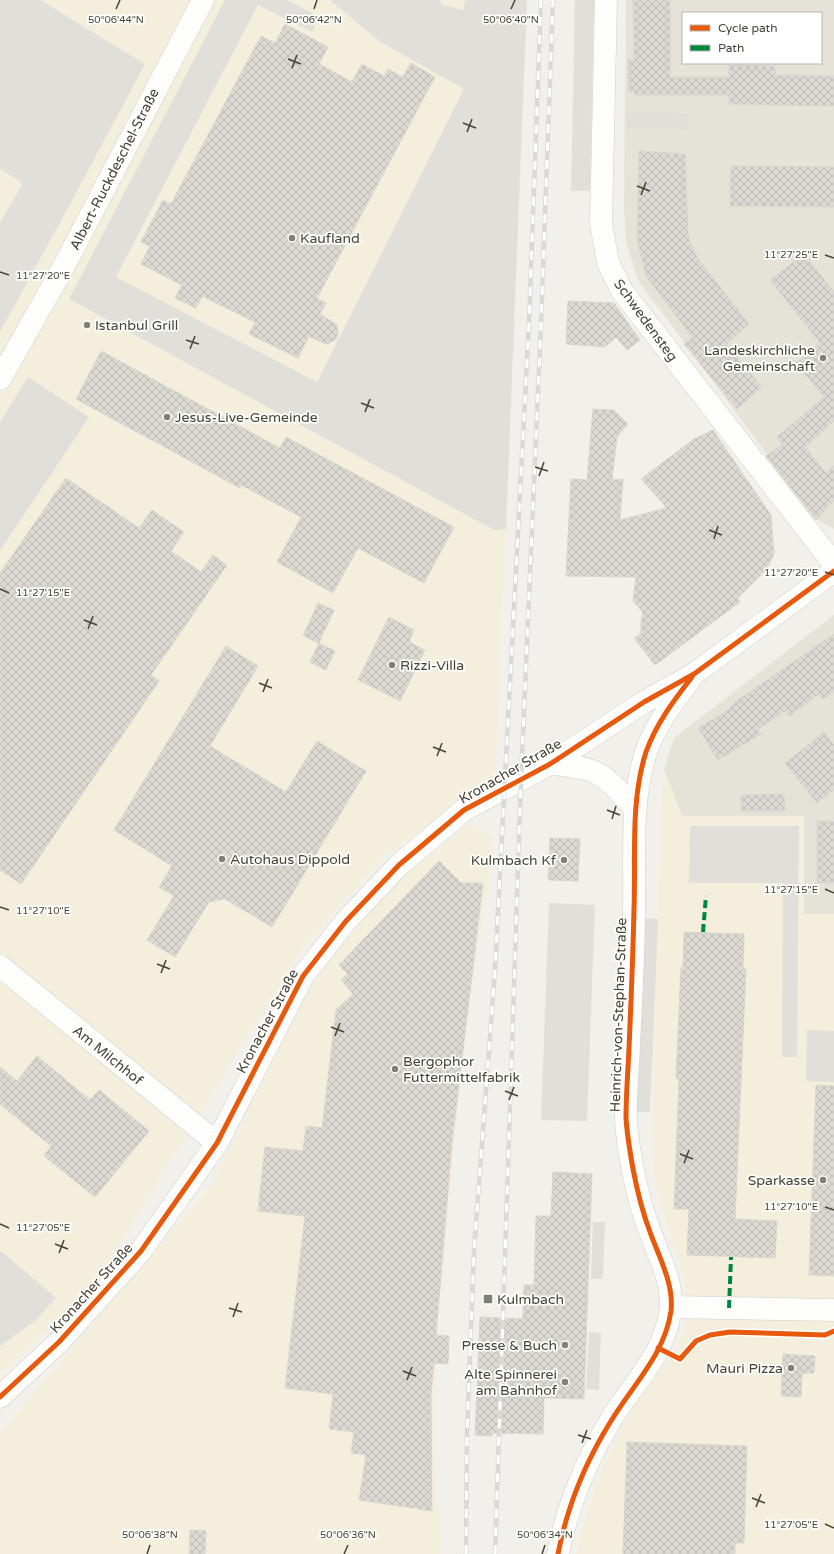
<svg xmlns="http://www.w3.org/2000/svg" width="834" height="1554" viewBox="0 0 834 1554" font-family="'Varela Round',sans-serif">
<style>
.residential{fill:#e5e3d7;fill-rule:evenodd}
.commercial{fill:#f4efdc}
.parking{fill:#e0dfda}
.building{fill:url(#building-cross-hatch);stroke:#d9d7d0}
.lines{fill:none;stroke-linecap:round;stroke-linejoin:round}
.minor-casing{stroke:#cfcec7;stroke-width:23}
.minor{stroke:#fdfdfc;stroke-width:22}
.rail-casing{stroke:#d9d9d8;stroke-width:4.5}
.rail{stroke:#fff;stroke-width:3;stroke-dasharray:9;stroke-linecap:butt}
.quiet{stroke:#00873e;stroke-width:4;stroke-dasharray:8 4;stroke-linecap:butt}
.cycleway-casing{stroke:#fff;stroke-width:8}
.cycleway{stroke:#e8590c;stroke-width:5}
.ticks{fill:none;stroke:#474435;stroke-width:1.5}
.poi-dot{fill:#828074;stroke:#fff;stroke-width:1.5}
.labels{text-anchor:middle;stroke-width:3.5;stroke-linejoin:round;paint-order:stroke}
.street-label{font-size:14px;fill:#474435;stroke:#fff}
.poi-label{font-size:14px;fill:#474435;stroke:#fff;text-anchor:start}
.ticks-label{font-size:10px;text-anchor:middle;fill:#474435;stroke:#fff;stroke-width:3.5;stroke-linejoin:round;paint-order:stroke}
</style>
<defs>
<pattern id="building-cross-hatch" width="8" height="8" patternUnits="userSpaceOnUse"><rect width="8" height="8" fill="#dbd9d2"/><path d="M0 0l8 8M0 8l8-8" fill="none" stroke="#bdbbb5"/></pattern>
</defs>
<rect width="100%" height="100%" fill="#f1f0ea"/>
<!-- residential -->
<path class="residential" d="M626 0H834V529L814 518 638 280 626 242 624 205ZM683 13H821V63H683Z
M834 615V914H804V817L682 816 664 769 674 738Z"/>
<!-- commercial -->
<path class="commercial" d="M0 0H527L495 780 386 854 302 949 89 1293 0 1375Z
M664 769 682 816H804V914H834V1554H576L581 1531 603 1465 632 1406 675 1352 685 1324V1282L666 1223 655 1180 652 1127 658 877Z
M471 823 492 838 488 884 464 1037 438 1326 436 1365V1503L440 1513 441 1554H0V1433L212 1184 305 994 386 889Z"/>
<!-- parking -->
<path class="parking" d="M0 0H40L145 64 68 208 0 332V223L23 183 0 169Z
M225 0H287L319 17 312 32 258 5 116 277 317 382 464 89 379 41 330 0H440L442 5 464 10 465 0H527L506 529 494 530 69 299Z
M575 0H594L590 191H571Z
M627 112 688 113V129L627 128Z
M28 377 89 417 0 551V422Z
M690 826H799L797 1057H782L783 883H689Z
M549 903 595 905 587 1121 541 1120Z
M640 918 658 919 650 1112H632Z
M807 1030 834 1031V1082L806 1081Z
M593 1222H605L603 1279H591Z
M0 1250 56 1298 35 1321 0 1346Z
M589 1332 601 1333 599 1390 586 1389Z"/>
<!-- building -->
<path class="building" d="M633 0H670V77H729V65L775 66V75L834 76V106L729 104V95H634L635 91H629L628 59H634Z
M285 24 328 47 319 64 352 82 362 64 384 76 388 69 403 77 411 63 435 77 317 298 326 303 320 314 336 324 338 330V334L336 339 327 344 323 343 309 336 298 358 249 334 255 322 202 296 196 308 175 298 182 285 141 264 150 246 141 242 163 200 171 204 261 36 275 43Z
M639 151 685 154 688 234 690 242 699 260 749 324 726 344 762 387 737 409 684 344 692 337 646 276 637 240Z
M731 166 834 167V207L730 206Z
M804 254 834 292V421L805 447 826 473 834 465V500L816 520 766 456 782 445 777 437 824 397 796 363 820 343 770 280Z
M568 301 614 303 640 340 627 350 616 337 605 347 566 344Z
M101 351 280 448 286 437 454 527 424 583 358 548 333 593 277 562 301 517 241 485 240 488 76 399Z
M593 409 614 410 628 424 617 437 612 480 623 479 620 520 667 508 641 479 694 439 713 430 771 515 774 554 766 570 738 598 740 602 655 665 634 638 641 634V623L643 612 633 601 636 577 566 576 571 479 587 480Z
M66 478 139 528 152 510 184 532 171 551 201 572 213 555 227 565 151 675 159 681 21 884 0 870V573Z
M318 603 334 610 319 643 303 636Z
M389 617 414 630 409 642 425 650 400 701 358 680Z
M834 634V692L823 699 819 694 789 716 785 711 758 729 761 734 718 760 698 728 725 712 735 702Z
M319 643 335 651 326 670 310 662Z
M226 646 258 666 210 746 286 792 317 741 366 771 272 927 225 899 209 902 175 957 147 940 174 896 159 887 172 866 114 830Z
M824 732 834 745V790L817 803 785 763Z
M784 794 785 811H741V795Z
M817 821H834V883H817Z
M550 838 580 839 578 881 548 880Z
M439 861 461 883H483L452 1143 436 1335 449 1336 448 1364 434 1363 431 1393 432 1511 359 1500 366 1455 351 1453 354 1432 329 1429 333 1394 285 1388 305 1216 258 1211 265 1147 303 1151 306 1126 322 1128 336 1010 353 994 341 980 348 974 339 965Z
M684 932 744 934 743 969H746L735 1219 777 1221 775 1258 687 1255 689 1209H674L679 1079 676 1078 681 967H683Z
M37 1056 90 1100 99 1090 149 1131 95 1197 44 1156 51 1146 0 1104V1067L17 1081Z
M816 1085 834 1086V1276L809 1275Z
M553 1172 592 1174 584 1399 544 1398 543 1434 492 1433V1436L475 1435 480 1317 523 1319 524 1285H534L536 1216H551Z
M783 1354 815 1356 814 1373H802L801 1397 781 1396Z
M627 1442 747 1446 744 1543H735V1554H623Z
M190 1530 206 1531 205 1554H189Z"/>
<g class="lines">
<defs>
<path id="minor" d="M606 0 601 223 608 263 622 291 834 564
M0 379 64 266 203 0
M550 764C599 767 604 774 635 809
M0 966 217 1143
M671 1307 834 1310
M0 1397 59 1342 141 1251 217 1143 303 976 346 921 399 865 464 810 550 764 644 702 694 674 834 571
M558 1554C567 1507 586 1462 610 1421 631 1386 664 1355 670 1313 675 1283 658 1256 649 1229 642 1210 637 1191 633 1171 630 1155 627 1137 626 1121 625 1096 628 1071 629 1047 631 1001 634 954 634 908 635 856 630 802 646 752 655 726 672 703 689 681"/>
</defs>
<!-- minor casing -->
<use href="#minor" class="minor-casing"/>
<!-- minor -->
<use href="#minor" class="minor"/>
<defs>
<path id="rail" d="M466 1554 467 1433 474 1251 495 969 529 323 541 0
M495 1554 521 779 541 324 553 0"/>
</defs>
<!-- rail casing -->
<use href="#rail" class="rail-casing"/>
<!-- rail -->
<use href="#rail" class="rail"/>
<!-- quiet -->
<path class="quiet" d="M703 932 706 896
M729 1308 731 1257"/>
<defs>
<path id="cycleway" d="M658 1348 680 1359 696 1341 710 1335 730 1332 825 1335 834 1331
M0 1397 59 1342 141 1251 217 1143 303 976 346 921 399 865 464 810 550 764 644 702 694 674 834 571
M558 1554C567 1507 586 1461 611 1421 632 1386 665 1354 671 1311 674 1284 659 1257 650 1232 642 1211 637 1190 633 1169 630 1152 627 1135 626 1118 626 1095 628 1071 629 1048 631 1002 633 955 634 909 636 857 630 802 646 752 656 724 674 700 692 677"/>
</defs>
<!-- cycleway casing -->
<use href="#cycleway" class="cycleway-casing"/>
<!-- cycleway -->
<use href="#cycleway" class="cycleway"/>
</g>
<!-- ticks -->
<path class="ticks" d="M116 9 120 0M314 9 317 0M511 9 515 0M288 59 301 64M292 68 297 55M463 123 476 128M467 132 472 119M637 186 650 191M641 195 646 182M825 255 834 258M0 272 9 275M186 340 199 344M190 349 195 336M361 403 374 408M365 412 370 399M535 467 548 471M539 476 544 462M709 530 722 535M714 539 718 526M825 572 834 575M0 589 9 593M84 620 97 625M88 629 93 616M259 683 272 688M263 692 268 679M433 747 446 752M437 756 442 743M607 810 620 815M612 819 616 806M825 889 834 893M0 907 9 910M157 964 170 969M161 973 166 960M331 1027 344 1032M335 1036 340 1023M505 1091 518 1096M509 1100 514 1087M680 1154 693 1159M684 1163 689 1150M825 1207 834 1210M0 1224 9 1228M55 1244 68 1249M59 1253 64 1240M229 1308 242 1312M233 1317 238 1303M403 1371 416 1376M407 1380 412 1367M578 1435 591 1439M582 1443 587 1430M752 1498 765 1503M756 1507 761 1494M825 1524 834 1528M147 1554 150 1545M344 1554 348 1545M542 1554 545 1545"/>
<!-- markers -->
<g class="poi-dot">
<circle cx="292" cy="238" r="4"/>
<circle cx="87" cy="325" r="4"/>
<circle cx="823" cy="358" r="4"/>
<circle cx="167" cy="417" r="4"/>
<circle cx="392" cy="665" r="4"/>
<circle cx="222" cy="859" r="4"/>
<circle cx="564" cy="860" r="4"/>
<circle cx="395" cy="1069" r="4"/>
<circle cx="823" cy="1180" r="4"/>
<rect x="483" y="1294" width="10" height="10" rx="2"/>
<circle cx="565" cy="1345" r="4"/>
<circle cx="791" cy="1368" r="4"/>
<circle cx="565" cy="1382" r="4"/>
</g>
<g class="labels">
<!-- street labels -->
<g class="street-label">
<text transform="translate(114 169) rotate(-63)" y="5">Albert-Ruckdeschel-Straße</text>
<text transform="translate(646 320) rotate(54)" y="5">Schwedensteg</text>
<text transform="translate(510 771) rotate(-30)" y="5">Kronacher Straße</text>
<text transform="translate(618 1015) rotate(-88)" y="5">Heinrich-von-Stephan-Straße</text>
<text transform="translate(267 1021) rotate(-62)" y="5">Kronacher Straße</text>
<text transform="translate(108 1055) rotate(39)" y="5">Am Milchhof</text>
<text transform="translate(91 1288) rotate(-48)" y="5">Kronacher Straße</text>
</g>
<!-- poi labels -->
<g class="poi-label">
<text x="300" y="243">Kaufland</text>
<text x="95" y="330">Istanbul Grill</text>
<text x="815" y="355" text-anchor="end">Landeskirchliche<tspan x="815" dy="16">Gemeinschaft</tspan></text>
<text x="175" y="422">Jesus-Live-Gemeinde</text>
<text x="400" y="670">Rizzi-Villa</text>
<text x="230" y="864">Autohaus Dippold</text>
<text x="556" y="865" text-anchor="end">Kulmbach Kf</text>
<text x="403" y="1066">Bergophor<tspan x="403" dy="16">Futtermittelfabrik</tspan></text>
<text x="815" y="1185" text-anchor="end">Sparkasse</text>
<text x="497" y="1304">Kulmbach</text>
<text x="557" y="1350" text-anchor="end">Presse &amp; Buch</text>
<text x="783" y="1373" text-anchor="end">Mauri Pizza</text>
<text x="557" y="1379" text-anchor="end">Alte Spinnerei<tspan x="557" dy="16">am Bahnhof</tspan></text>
</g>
</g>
<g class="ticks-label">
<text x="116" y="23">50°06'44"N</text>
<text x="314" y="23">50°06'42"N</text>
<text x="511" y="23">50°06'40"N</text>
<text x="791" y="258">11°27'25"E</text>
<text x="43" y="279">11°27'20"E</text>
<text x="791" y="576">11°27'20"E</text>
<text x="43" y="596">11°27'15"E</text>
<text x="791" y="893">11°27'15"E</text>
<text x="43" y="914">11°27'10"E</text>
<text x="791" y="1210">11°27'10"E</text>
<text x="43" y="1231">11°27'05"E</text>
<text x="791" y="1528">11°27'05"E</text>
<text x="150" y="1538">50°06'38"N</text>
<text x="348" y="1538">50°06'36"N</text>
<text x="545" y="1538">50°06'34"N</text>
</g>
<!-- legend -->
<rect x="682" y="12" width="140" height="52" fill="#ffffff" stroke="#b5b4ae"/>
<rect x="690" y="25" width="20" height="6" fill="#e8590c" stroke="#b5b4ae"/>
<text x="718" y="32" font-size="12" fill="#474435">Cycle path</text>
<rect x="690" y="45" width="20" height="6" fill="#00873e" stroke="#b5b4ae"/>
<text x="718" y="52" font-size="12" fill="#474435">Path</text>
</svg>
